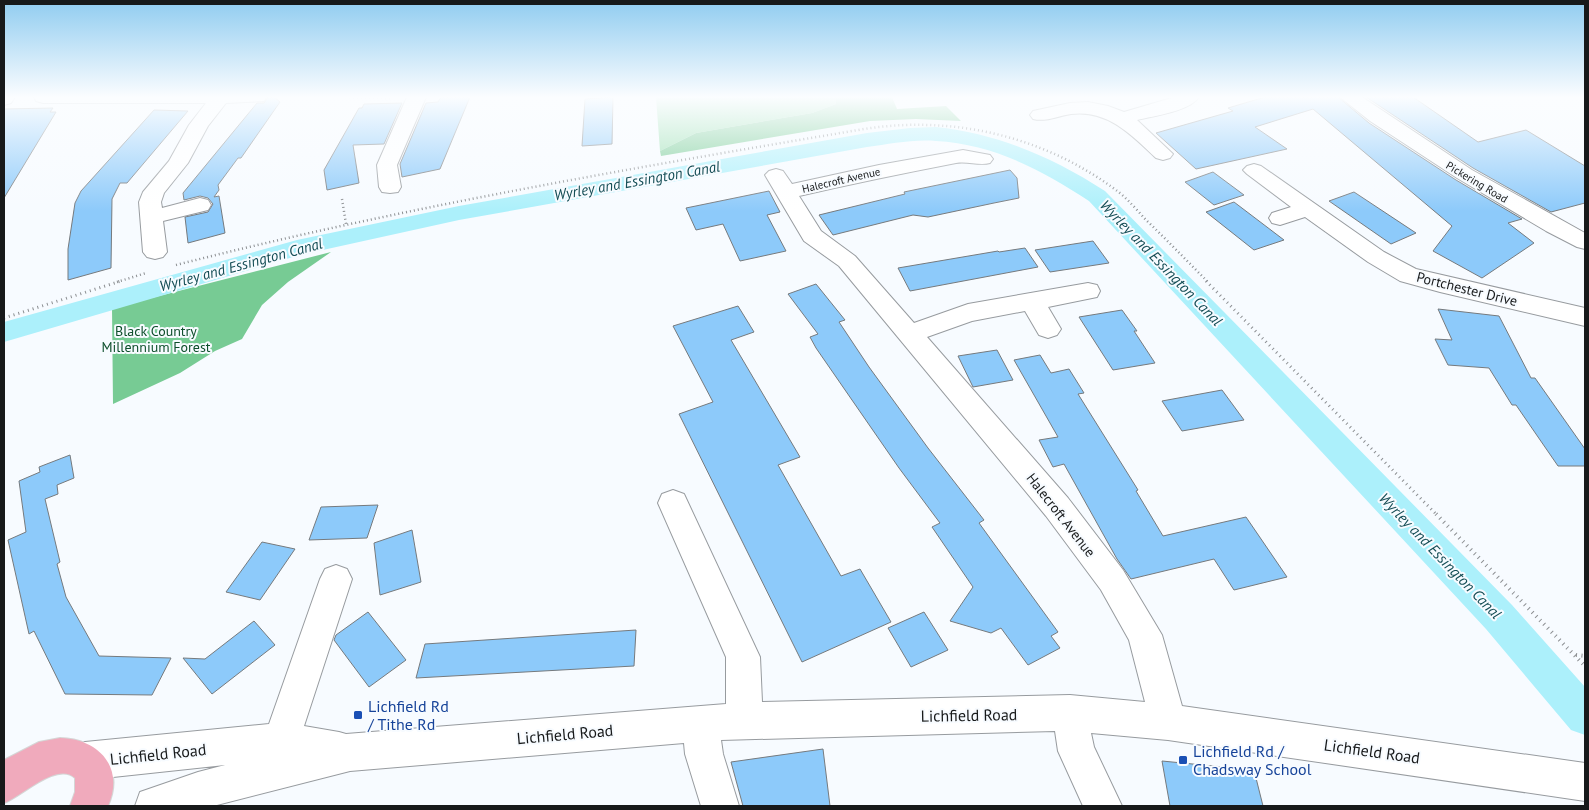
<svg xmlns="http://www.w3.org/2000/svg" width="1589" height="810" viewBox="0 0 1589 810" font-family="'PT Sans',sans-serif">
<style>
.green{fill:#9adfb0}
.forest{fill:#77cb94}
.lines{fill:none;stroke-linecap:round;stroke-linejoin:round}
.canal{fill:#acf0fb;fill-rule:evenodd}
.building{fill:#8dcafa;stroke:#767a7d}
.minor-casing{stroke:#979b9f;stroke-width:2}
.major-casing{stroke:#d5d6d6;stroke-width:2}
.path-far2{stroke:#8c8f92;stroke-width:2.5;stroke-dasharray:1 3;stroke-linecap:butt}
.path-far1{stroke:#8c8f92;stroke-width:3;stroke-dasharray:1 4;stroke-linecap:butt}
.path{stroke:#8c8f92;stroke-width:4;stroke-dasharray:1 4.5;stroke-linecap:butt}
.minor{fill:#fff;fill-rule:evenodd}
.major{fill:#f0aabc;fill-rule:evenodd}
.transit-dot{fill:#1a4fb4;stroke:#f7fbff;stroke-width:2}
.labels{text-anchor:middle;stroke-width:4;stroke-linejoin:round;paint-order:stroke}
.far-street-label{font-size:11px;fill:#17191a;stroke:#f7fbff}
.street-label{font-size:14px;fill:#17191a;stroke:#f7fbff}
.park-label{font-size:14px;fill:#0e4f2c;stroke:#f7fbff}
.water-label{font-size:15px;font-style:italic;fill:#144d55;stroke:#f7fbff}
.near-transit-label{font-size:16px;fill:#164399;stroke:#f7fbff;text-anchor:start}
.near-street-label{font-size:16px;fill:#17191a;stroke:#f7fbff}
</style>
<rect width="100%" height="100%" fill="#f7fbff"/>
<!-- green -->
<path class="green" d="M656 97H835L836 104 812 113 696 133 660 151Z"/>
<!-- forest -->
<path class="forest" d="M835 97H892L897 109 946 106 961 121 916 119 870 121 661 156 660 151 696 133 812 113 836 104Z
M331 252 288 282 262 305 242 339 215 351 180 373 113 404 112 308Z"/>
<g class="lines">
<!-- canal -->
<path class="canal" d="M936 127C999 134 1052 157 1105 191L1512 605 1585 687V735L1571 730 1486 629 1089 201C1042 170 993 144 936 141 913 139 890 144 867 147L459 220 300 255 4 342V322L297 240 459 206 867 133 910 128Z"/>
</g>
<!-- building -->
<path class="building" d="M268 97H274L280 102 241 158H238L218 185 219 190 214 197 219 196 225 233 188 243 185 217 208 212 213 204 208 198 200 196 184 200 183 193 257 103H264Z
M441 97H470L440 169 402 177 400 164 426 103 438 102Z
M613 97 612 144 582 146 585 99Z
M1265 97H1338L1369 123 1456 180 1522 219 1508 223 1534 243 1482 278 1433 251 1452 226 1313 109 1255 127 1287 149 1196 169 1156 133 1233 111 1228 108Z
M1366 97H1413L1478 142 1526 130 1585 166V203L1551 212 1473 168Z
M402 103 384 144 353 145 359 183 327 190 324 170 359 108H362L364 104Z
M53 108 50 112H56L4 198V109Z
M154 110 188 111 127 183H120L112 199 111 268 68 280V249L75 203 81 191Z
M1010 170 1017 178 1019 198 994 203 928 217 913 215 833 235 819 215 905 194 904 192Z
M1213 172 1244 195 1214 205 1185 182Z
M769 191 780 212 767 215 786 251 740 261 723 224 696 230 686 208Z
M1354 192 1416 233 1391 244 1329 201Z
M1234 202 1284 240 1254 250 1206 212Z
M1093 241 1109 263 1050 272 1035 250Z
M1025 248 1038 267 910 291 898 268 998 251 999 252Z
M816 284 845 320 839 322 869 367 928 448 984 520 979 523 1058 632 1051 636 1060 648 1028 665 1001 628 991 633 950 621 973 587 932 527 940 523 899 468 816 348 810 337 818 334 788 294Z
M738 306 754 332 731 340 800 457 778 465 841 576 860 569 891 622 802 662 679 414 713 402 673 326Z
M1438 309 1499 316 1531 378H1535L1585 449V466H1558L1516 405H1512L1489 368 1448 365 1435 339 1452 340Z
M1122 310 1137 331H1134L1155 363 1113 370 1079 317Z
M997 350 1013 380 973 387 958 356Z
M1040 355 1051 373 1069 369 1084 393 1078 394 1138 490 1136 491 1163 536 1246 517 1287 577 1234 590 1214 559 1131 579 1117 559 1064 464 1053 467 1039 440 1058 437 1014 360Z
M1222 390 1244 420 1182 431 1162 401Z
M70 455 74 478 57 485 58 494 45 499 60 562 57 564 66 597 99 656 171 658 152 695 65 694 34 631 29 634 8 540 26 532 19 481 40 472 39 467Z
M378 505 367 538 309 540 321 507Z
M412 530 421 582 380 595 374 543Z
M262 542 295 549 260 600 226 592Z
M368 612 406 660 369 687 334 640 336 635Z
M924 612 948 650 911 667 888 628Z
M254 621 275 645 212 694 183 658 205 659Z
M636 630 634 666 416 678 425 644Z
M823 749 830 806H743L731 762Z
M1162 761 1254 770 1263 806H1170Z"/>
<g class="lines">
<defs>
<path id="minor" d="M4 97H15L11 103 4 105Z
M34 97H266L264 101 226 103 208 126 188 163 164 193 161 202 162 208 200 198 208 200 211 205 208 210 163 221 167 252 163 257 155 259 147 257 143 252 139 202 143 192 169 161 189 125 206 103H43L36 101Z
M407 97H426L397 165 401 187 398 192 390 193 382 192 379 187 377 165Z
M1175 97H1199C1190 111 1154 116 1137 120L1173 154 1170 158 1163 160 1156 158C1132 135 1107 109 1071 114 1058 116 1046 122 1033 119L1030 115 1033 111 1070 103 1088 102 1108 106 1124 112Z
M1340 97H1362L1472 170 1585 233V249L1577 247 1546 231 1457 178 1370 121Z
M963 150 990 155 993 159 990 163C979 166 968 161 956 163 904 173 851 184 799 196L821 231 855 256 914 323 968 304 1088 283 1097 285 1100 291 1097 297 1048 307 1061 329 1057 335 1048 338 1039 335 1025 311 972 321 927 337 1068 498 1123 570 1162 635 1182 706 1585 763V801L1168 740 1091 733 1094 747 1122 806H1083L1058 751 1055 731 721 740 723 754 739 806H701L685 754 684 743 350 771 213 806H135L140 792 198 772 225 765 85 780 72 774 66 761 72 748 85 742 269 724 320 579 325 569 336 565 347 569 352 579 304 726 339 732 346 734 726 704V657L658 503 662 494 673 490 684 494 760 657 762 702 1070 695 1145 702 1129 640 1101 590 1046 516 839 266 804 241 765 175 769 171 776 169 783 171 792 184 879 165Z
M1254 164 1261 166 1384 252 1416 269 1585 308V326L1440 292 1400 281 1368 262 1305 217 1280 225 1272 223 1269 218 1272 213 1291 207 1247 174 1243 170 1247 166Z"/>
<path id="major" d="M60 738C99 739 125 767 108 806H70L75 792V778C57 761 21 797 4 803V760L39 742Z"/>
</defs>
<!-- minor casing -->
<use href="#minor" class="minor-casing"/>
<!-- major casing -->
<use href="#major" class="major-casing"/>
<!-- path-far2 -->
<path class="path-far2" d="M325 97 391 98
M342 199 346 224
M176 265C403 207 633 168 864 129 953 115 1043 136 1116 190 1127 198 1137 210 1146 220 1167 240 1187 261 1208 282
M117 282 146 273"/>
<!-- path-far1 -->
<path class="path-far1" d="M1206 281 1437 515
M4 318 121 281"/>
<!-- path -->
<path class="path" d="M1436 514 1585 666
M1576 655 1585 656"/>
<!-- minor -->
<use href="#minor" class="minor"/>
<!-- major -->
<use href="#major" class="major"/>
</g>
<!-- sky -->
<linearGradient id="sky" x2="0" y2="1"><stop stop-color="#90ccf0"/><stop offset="0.46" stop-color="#fbfdff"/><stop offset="1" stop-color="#fbfdff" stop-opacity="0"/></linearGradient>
<rect width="1589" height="211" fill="url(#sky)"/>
<!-- markers -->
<g class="transit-dot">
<rect x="353" y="710" width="10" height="10" rx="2.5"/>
<rect x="1178" y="755" width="10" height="10" rx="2.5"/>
</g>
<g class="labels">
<!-- far-street labels -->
<g class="far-street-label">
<text transform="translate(841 180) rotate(-13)" y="4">Halecroft Avenue</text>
<text transform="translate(1477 182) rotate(31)" y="4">Pickering Road</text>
</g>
<!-- street labels -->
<g class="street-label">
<text transform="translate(1467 289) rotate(14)" y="5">Portchester Drive</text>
<text transform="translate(1061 515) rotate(52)" y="5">Halecroft Avenue</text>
</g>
<!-- park labels -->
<g class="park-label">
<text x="156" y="336">Black Country<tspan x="156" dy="16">Millennium Forest</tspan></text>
</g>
<!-- water labels -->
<g class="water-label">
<text transform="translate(637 181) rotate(-10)" y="5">Wyrley and Essington Canal</text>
<text transform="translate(1161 263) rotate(46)" y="5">Wyrley and Essington Canal</text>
<text transform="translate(241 265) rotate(-15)" y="5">Wyrley and Essington Canal</text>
<text transform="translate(1440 556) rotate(46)" y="5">Wyrley and Essington Canal</text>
</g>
<!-- near-transit labels -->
<g class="near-transit-label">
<text x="368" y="712">Lichfield Rd<tspan x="368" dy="18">/ Tithe Rd</tspan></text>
<text x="1193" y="757">Lichfield Rd /<tspan x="1193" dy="18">Chadsway School</tspan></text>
</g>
<!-- near-street labels -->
<g class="near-street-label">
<text transform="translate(969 715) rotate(-1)" y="6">Lichfield Road</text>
<text transform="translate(565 734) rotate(-5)" y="6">Lichfield Road</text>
<text transform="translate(1372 751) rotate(8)" y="6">Lichfield Road</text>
<text transform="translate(158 754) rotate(-6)" y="6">Lichfield Road</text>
</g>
</g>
<!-- border -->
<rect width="1589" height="810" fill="none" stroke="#17191a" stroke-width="10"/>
</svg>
